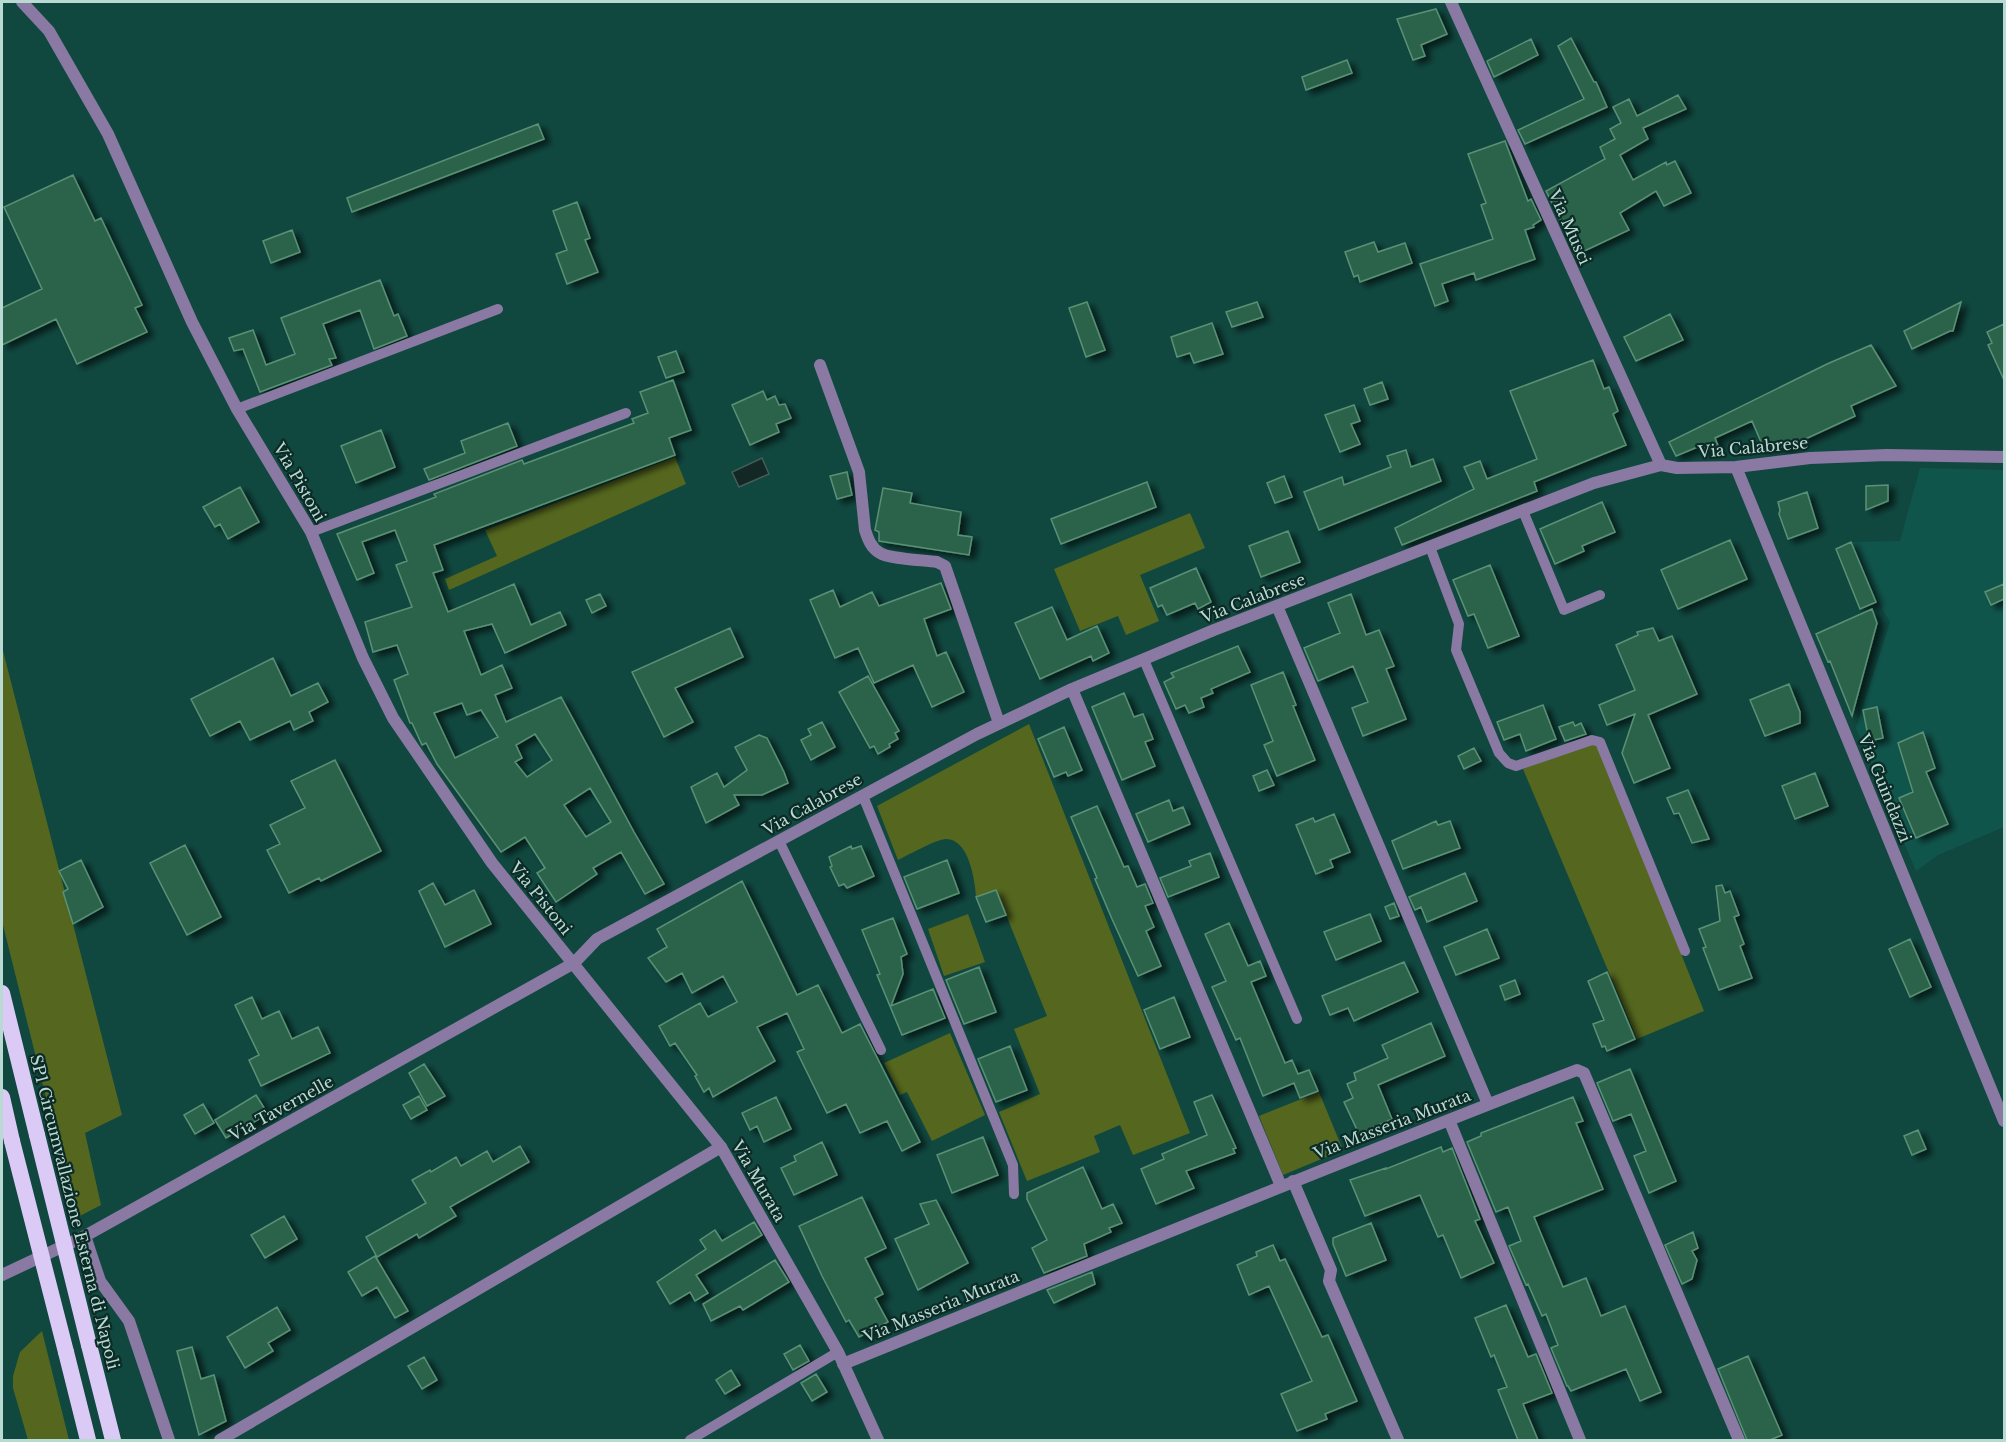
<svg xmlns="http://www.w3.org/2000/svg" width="2006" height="1442" viewBox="0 0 2006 1442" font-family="'Libre Baskerville',serif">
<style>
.built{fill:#10554c}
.green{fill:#55671e}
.water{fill:#132825;stroke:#455d59;stroke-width:1.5}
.building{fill:#2c634a;stroke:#5a9176;stroke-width:1.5;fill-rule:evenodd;filter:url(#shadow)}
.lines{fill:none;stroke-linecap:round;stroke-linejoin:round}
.service{stroke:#8a7aa3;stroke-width:10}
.minor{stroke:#8a7aa3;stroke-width:12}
.tertiary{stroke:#8a7aa3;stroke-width:12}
.trunk{stroke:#dbcaf6;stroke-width:16}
.trunk-bridge{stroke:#dbcaf6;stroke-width:16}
.labels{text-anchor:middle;stroke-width:4.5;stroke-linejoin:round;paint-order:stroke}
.street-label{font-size:16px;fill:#b9dad3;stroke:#0d2b26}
</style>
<defs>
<filter id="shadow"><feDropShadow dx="6" dy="4" stdDeviation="3" flood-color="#0009"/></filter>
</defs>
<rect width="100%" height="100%" fill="#104840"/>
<!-- built -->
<path class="built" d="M1920 468 2004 470V827L1938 855 1916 871 1856 728 1890 622 1879 603 1852 542 1900 541Z"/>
<!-- green -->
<path class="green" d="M675 457 686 484 449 590 445 579 497 556 485 530Z
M1190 513 1205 548 1140 575 1159 621 1126 635 1118 616 1080 631 1054 569Z
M2 647 122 1115 85 1133 101 1205 76 1218 2 921Z
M1029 724 1190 1133 1133 1155 1120 1125 1094 1136 1100 1152 1027 1181 999 1112 1040 1094 1014 1029 1047 1016 996 890 976 897C975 880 969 839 946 839 937 839 908 855 898 860L877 806Z
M1590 743 1598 747 1704 1011 1637 1039 1523 769Z
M968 914 985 962 944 976 928 929Z
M950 1033 985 1115 932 1141 907 1092 900 1095 884 1063Z
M1319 1092 1343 1150 1283 1175 1259 1116Z
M42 1331 69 1440H28L13 1388V1376L20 1352Z"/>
<!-- water -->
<path class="water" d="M762 458 769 474 739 487 732 472Z"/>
<!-- building -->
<path class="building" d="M1436 9 1447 34 1421 45 1425 56 1413 60 1397 19Z
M1571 38 1594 82H1596L1607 107 1525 144 1518 130 1584 99 1558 46Z
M1531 39 1538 55 1494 77 1487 61Z
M1347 60 1352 73 1306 90 1302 77Z
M1678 95 1686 109 1643 128 1648 139 1620 155 1633 180 1666 162 1667 165 1675 161 1691 193 1664 206 1656 191 1620 213 1629 230 1578 254 1546 191 1605 159 1600 147 1615 139 1610 129 1621 123 1613 107 1629 99 1637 116Z
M538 124 544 139 352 212 347 198Z
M1505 141 1528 201 1531 199 1541 220 1533 225 1534 227 1525 230 1535 259 1476 280 1474 273 1442 284 1448 301 1435 306 1420 264 1493 239 1481 205 1486 203 1468 154Z
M73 175 95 221 101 218 142 305 135 308 147 332 77 364 56 319 2 345V308L42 289 4 207Z
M577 202 590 238 585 240 598 272 567 284 556 254 567 250 553 211Z
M292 230 300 252 271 263 263 241Z
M1374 242 1378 252 1405 243 1412 263 1360 282 1358 275 1354 277 1345 252Z
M380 280 394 316 398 314 407 336 374 349 360 310 323 324 336 358 329 359 332 365 260 392 243 349 234 351 229 338 253 330 266 365 295 354 281 318Z
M1087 302 1105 350 1086 357 1069 308Z
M1257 302 1263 317 1232 327 1226 312Z
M1961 302 1953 331H1950L1912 349 1904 331Z
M1670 314 1683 340 1636 361 1624 337Z
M1212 323 1223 354 1194 363 1190 353 1177 357 1171 337Z
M2004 324V380L1988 345 1992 343 1987 332Z
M1871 345 1896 386 1851 406 1855 416 1786 448 1772 445 1764 449 1752 421 1715 438 1719 448 1703 452 1700 446 1676 456 1669 442 1827 364Z
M676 351 684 372 666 378 658 357Z
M1593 360 1604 389 1609 387 1618 411 1613 414 1626 445 1534 482 1537 491 1402 545 1395 528 1474 489 1464 467 1480 461 1487 479 1537 459 1510 391Z
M673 380 691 430 669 438 675 455 434 545 443 570 433 573 448 612 514 584 531 625 560 612 566 625 505 653 492 624 464 631 481 675 502 665 512 688 495 695 506 722 561 697 634 832 664 884 645 894 621 852 593 868 597 874 556 902 537 873 545 868 525 837 501 852 437 764 426 743 422 745 412 723H410L394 680 408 674 397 645 373 652 365 622 412 607 396 565 407 561 395 530 362 542 374 573 357 580 337 534 436 497 434 494 522 460 524 464 634 423 632 419 648 413 640 392ZM462 703 467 715 481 710 498 737 455 758 434 713ZM535 734 552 760 527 777 515 762 522 758 516 745ZM590 788 611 822 586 837 564 805Z
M1382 382 1388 399 1370 405 1364 389Z
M763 391 767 400 775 396 779 405 785 404 791 418 776 424 779 432 750 445 732 405Z
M1354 405 1360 421 1351 424 1360 444 1340 452 1325 415Z
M508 423 517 446 429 480 424 469 465 453 461 441Z
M381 430 395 467 356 483 341 446Z
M1406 450 1411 467 1433 459 1441 481 1319 530 1304 492 1342 477 1344 485 1391 467 1387 456Z
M847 472 852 495 837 499 830 476Z
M1284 476 1292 497 1275 503 1267 483Z
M1147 482 1156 507 1061 544 1051 519Z
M1888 485V501L1866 510V486Z
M240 487 259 522 228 539 220 524 215 527 203 507Z
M883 488 912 493 910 503 961 512 958 535 972 537 969 555 879 541V532L875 530Z
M1807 492 1818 528 1788 539 1779 514 1780 510 1778 502Z
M1602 502 1615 532 1582 546 1584 551 1555 564 1540 529Z
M1288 531 1300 562 1261 577 1249 546Z
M1730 540 1747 579 1678 609 1661 570Z
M1851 542 1876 602 1860 609 1836 549Z
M1490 565 1519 636 1488 648 1474 614 1468 616 1453 580Z
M1196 568 1211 602 1198 609 1195 603 1167 615 1162 605 1158 607 1150 588Z
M941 583 951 609 924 619 937 656 946 652 964 692 932 707 913 665 874 683 858 648 835 658 810 600 833 590 840 607 872 592 879 606Z
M2004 584V599L1991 605 1985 592Z
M600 594 606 606 592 613 586 600Z
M1351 594 1366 635 1379 630 1394 666 1386 669 1406 719 1363 736 1352 708 1368 702 1353 666 1318 681 1304 648 1340 633 1328 603Z
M1052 607 1067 640 1097 626 1109 653 1093 661 1091 656 1040 679 1015 623Z
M1872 609 1877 623 1852 716 1830 661 1828 662 1816 634Z
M730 628 743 657 675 688 693 722 664 737 632 672Z
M1653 628 1659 641 1672 636 1697 694 1648 715 1670 768 1634 783 1622 753 1635 714 1607 725 1599 705 1635 690 1616 645 1638 635 1637 632Z
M1238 646 1250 672 1211 689 1213 693 1201 698 1204 707 1189 713 1185 705 1176 709 1164 682 1174 677 1171 673Z
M273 658 291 696 318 683 328 702 309 712 313 721 294 730 290 721 250 740 240 721 210 736 191 699Z
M1283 672 1296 705 1293 706 1315 760 1277 776 1264 745 1273 741 1251 685Z
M868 676 899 731 895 733 898 739 889 744 890 747 878 754 874 746 870 748 839 692Z
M1789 684 1800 712V723L1765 736 1750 700Z
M1124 693 1134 717 1143 714 1153 739 1145 742 1155 766 1122 780 1092 707Z
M1543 705 1556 739 1526 751 1520 734 1504 740 1497 722Z
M1877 707 1883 738 1869 741 1863 710Z
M822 722 835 747 811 760 801 740 811 735 808 729Z
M1573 722 1575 726 1581 723 1586 734 1565 741 1559 727Z
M1064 727 1082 770 1068 776 1066 772 1054 777 1038 739Z
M1923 732 1935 768 1926 772 1948 824 1916 838 1899 798 1913 792 1898 743Z
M759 735 767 738 784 772 788 783 762 795H734L739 805 706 823 691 787 717 773 724 787 747 770 735 747Z
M1474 748 1481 761 1464 769 1458 756Z
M335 760 381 851 321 881 319 878 289 893 267 850 280 844 270 825 305 808 291 781Z
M1267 770 1274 785 1259 791 1253 776Z
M1815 773 1828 806 1795 819 1782 786Z
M1688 790 1709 839 1692 843 1679 813 1674 814 1667 798Z
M1169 800 1173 811 1183 807 1190 824 1148 842 1136 814Z
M1097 806 1124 867 1128 866 1137 887 1145 884 1153 903 1145 906 1154 927 1146 931 1161 966 1138 976 1112 919 1095 879 1097 878 1071 817Z
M1334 814 1350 852 1330 860 1333 867 1316 874 1296 825 1313 818 1315 822Z
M1436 821 1438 825 1450 821 1460 848 1403 869 1392 841Z
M185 845 221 917 187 935 150 863Z
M851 846 852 849 861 846 874 876 847 888 844 884 839 886 830 867 832 866 829 857Z
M1210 853 1219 877 1168 897 1160 878 1191 866 1189 861Z
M81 860 103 907 73 924 63 892 68 889 59 871Z
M947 860 959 893 917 909 904 877Z
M1465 873 1477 901 1427 922 1421 907 1415 910 1409 897Z
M742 881 797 995 818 985 842 1033 860 1024 920 1142 902 1151 887 1121 860 1133 846 1104 827 1113 797 1052 804 1049 787 1013 757 1027 775 1061 713 1097 709 1088 704 1092 695 1076 697 1075 675 1043 670 1046 659 1026 700 1003 708 1017 737 1002 723 976 692 993 682 973 666 982 648 958 667 947 657 929Z
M433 883 445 905 474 890 491 924 445 947 419 891Z
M1722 885 1725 893 1730 891 1739 915 1734 917 1744 944 1740 946 1752 978 1719 990 1703 948 1706 947 1699 929 1720 921 1716 886Z
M996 890 1006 915 986 922 976 897Z
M1394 903 1399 916 1390 919 1385 907Z
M1370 914 1381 941 1336 960 1324 932Z
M893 918 907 954 901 957 903 974 891 1006 933 989 945 1018 902 1035 877 975 880 974 862 930Z
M1229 923 1248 966 1260 961 1266 976 1251 982 1285 1063 1292 1060 1298 1074 1309 1070 1318 1091 1300 1098 1294 1083 1263 1096 1240 1038 1236 1040 1212 987 1226 981 1205 934Z
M1487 929 1499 958 1456 975 1444 947Z
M1910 939 1931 987 1910 997 1889 949Z
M1404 962 1418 992 1354 1021 1348 1008 1330 1015 1322 996Z
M979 967 996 1012 964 1024 946 980Z
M1607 972 1635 1039 1607 1051 1605 1046 1602 1047 1593 1024 1604 1020 1588 981Z
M1515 980 1520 994 1505 1000 1500 986Z
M252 997 262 1019 279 1011 292 1039 318 1027 330 1053 261 1086 249 1060 259 1055 235 1005Z
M1174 997 1190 1037 1160 1049 1144 1010Z
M1431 1023 1445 1056 1378 1085 1392 1119 1359 1134 1344 1102 1353 1098 1347 1084 1356 1080 1354 1073 1388 1058 1382 1045Z
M1010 1046 1027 1090 996 1102 978 1059Z
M424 1064 445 1096 427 1106 409 1073Z
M1630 1069 1676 1181 1649 1193 1634 1156 1646 1151 1631 1114 1613 1121 1597 1083Z
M256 1095 268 1114 226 1138 215 1120Z
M1212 1095 1236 1148 1233 1149 1235 1153 1186 1171 1194 1188 1156 1204 1141 1169 1164 1159 1162 1154 1207 1135 1194 1102Z
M419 1096 427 1110 411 1119 403 1105Z
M776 1097 791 1129 764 1142 757 1126 750 1130 742 1113Z
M1573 1097 1583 1121 1576 1123 1603 1189 1534 1217 1563 1287 1586 1278 1601 1316 1625 1306 1661 1392 1640 1401 1626 1369 1571 1391 1568 1386H1567L1551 1348 1558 1345 1546 1314 1542 1316 1528 1284 1526 1285 1509 1246 1521 1241 1508 1207 1496 1212 1467 1142 1481 1136V1133Z
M203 1104 214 1123 195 1134 184 1115Z
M1918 1130 1926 1149 1912 1155 1904 1136Z
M983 1137 998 1175 952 1193 937 1155Z
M822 1142 837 1175 794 1195 781 1168 796 1161 794 1156Z
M520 1146 529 1162 450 1207 456 1216 419 1238 417 1234 377 1257 366 1237 426 1203 412 1180 430 1170 431 1172 456 1157 461 1166 487 1151 493 1162Z
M1441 1147 1443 1152 1452 1148 1480 1219 1475 1221 1494 1263 1461 1278 1443 1235 1438 1237 1420 1195 1365 1216 1350 1180 1386 1168V1169Z
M1083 1167 1102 1209 1113 1204 1122 1223 1109 1228 1111 1232 1084 1244 1087 1256 1044 1273 1032 1248 1047 1240 1027 1199V1193Z
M862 1197 886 1248 865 1258 883 1294 875 1298 888 1322 859 1337 849 1320 846 1322 822 1276 799 1226Z
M936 1200 968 1263 918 1290 895 1239 929 1224 920 1204Z
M284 1216 297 1239 265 1258 251 1235Z
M754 1222 762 1235 696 1275 708 1293 695 1301 690 1292 670 1304 657 1282 706 1249 700 1240 715 1230 722 1241Z
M1371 1223 1386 1260 1346 1276 1333 1244V1238Z
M1693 1232 1698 1248 1692 1251 1697 1260 1692 1279 1682 1284 1665 1245Z
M1273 1245 1280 1261 1285 1259 1322 1337 1328 1335 1357 1401 1325 1414 1327 1419 1297 1431 1281 1394 1312 1381 1269 1286 1249 1295 1237 1265 1257 1256 1256 1252Z
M375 1256 408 1311 395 1318 377 1287 362 1296 348 1272Z
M775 1260 789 1282 743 1310 740 1306 711 1321 703 1304Z
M1092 1272 1095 1284 1054 1303 1047 1290Z
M1506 1305 1528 1357 1536 1354 1552 1393 1523 1404 1538 1440H1518L1498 1390 1507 1387 1494 1355 1491 1357 1475 1318Z
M277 1307 290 1330 268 1343 273 1351 245 1368 227 1337Z
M800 1345 809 1361 793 1370 784 1354Z
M192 1347 201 1379 214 1375 226 1421 199 1435 177 1351Z
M1748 1356 1782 1435 1770 1440H1747L1718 1369Z
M424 1357 437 1380 422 1389 408 1366Z
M731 1370 740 1385 725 1394 716 1380Z
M816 1374 827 1392 812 1401 801 1383Z"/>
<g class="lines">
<!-- service -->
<path class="service" d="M237 409 498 309
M1523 511 1564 610 1600 595
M311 532 626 413
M1430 547 1459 624 1456 650 1499 753 1508 763 1516 766 1592 740 1600 742 1685 951
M1144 660 1297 1019
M863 796 1013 1165 1014 1194
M779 841 881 1050
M690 1440 838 1352"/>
<!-- minor -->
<path class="minor" d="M1451 2 1661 465
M820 365 859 472 865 530C868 539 871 548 880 553 889 559 924 560 937 562L945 566 999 723
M1736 467 2004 1121
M1277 606 1488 1104
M1072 689 1281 1186
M1449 1120 1580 1440
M1293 1181 1331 1270 1329 1281 1398 1440
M85 1236 100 1281 129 1321 169 1440
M2 1275 85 1236 574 963 597 939 977 734 1072 689 1214 630 1594 483 1661 465 1677 468 1736 467 1810 458 1887 455 2004 457
M843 1364C1087 1265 1331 1165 1577 1070L1584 1073 1739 1440
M220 1440 721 1147"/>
<!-- tertiary -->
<path class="tertiary" d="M22 2 49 31 108 134 192 322 237 409 311 532 363 658 393 718 492 863 721 1147 838 1352 878 1440"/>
<!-- trunk -->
<path class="trunk" d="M2 993 37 1135
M2 1097 12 1141
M89 1345 113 1440
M66 1352 88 1440"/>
<!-- trunk-bridge -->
<path class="trunk-bridge" d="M37 1135 89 1345
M12 1141 66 1352"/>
</g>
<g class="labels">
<!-- street labels -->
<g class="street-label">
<text transform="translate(1570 227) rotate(66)" y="6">Via Musci</text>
<text transform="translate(1753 447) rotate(-5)" y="6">Via Calabrese</text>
<text transform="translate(300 482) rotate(60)" y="6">Via Pistoni</text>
<text transform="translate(1253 598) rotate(-21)" y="6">Via Calabrese</text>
<text transform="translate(1885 788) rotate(68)" y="6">Via Guindazzi</text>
<text transform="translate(812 804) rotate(-29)" y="6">Via Calabrese</text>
<text transform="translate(541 898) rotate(51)" y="6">Via Pistoni</text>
<text transform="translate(281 1108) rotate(-29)" y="6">Via Tavernelle</text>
<text transform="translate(1392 1124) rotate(-21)" y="6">Via Masseria Murata</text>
<text transform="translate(759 1181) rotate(60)" y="6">Via Murata</text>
<text transform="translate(75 1212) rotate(76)" y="6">SP1 Circumvallazione Esterna di Napoli</text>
<text transform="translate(941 1306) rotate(-22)" y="6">Via Masseria Murata</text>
</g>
</g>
<!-- border -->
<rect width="2006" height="1442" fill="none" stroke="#b9dad3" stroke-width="6"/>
</svg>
